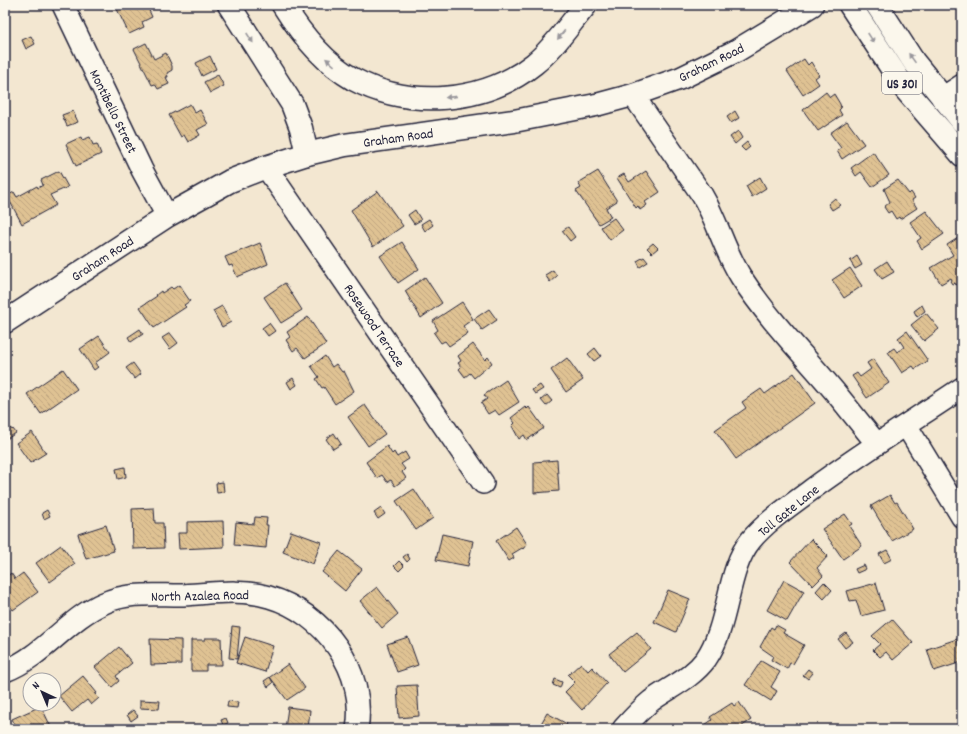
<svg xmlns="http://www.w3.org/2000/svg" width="967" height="734" viewBox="0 0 967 734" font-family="Dekko,sans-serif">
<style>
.building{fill:url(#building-back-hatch);stroke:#22223b}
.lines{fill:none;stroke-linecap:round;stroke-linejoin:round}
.minor-casing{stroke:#22223b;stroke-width:24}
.major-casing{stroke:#22223b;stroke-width:25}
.highway-casing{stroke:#22223b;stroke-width:25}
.minor{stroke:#fbf7ec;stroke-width:21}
.major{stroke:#fbf7ec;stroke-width:22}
.highway{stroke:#fbf7ec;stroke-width:22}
.oneway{fill:#99979c}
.labels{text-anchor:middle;stroke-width:3;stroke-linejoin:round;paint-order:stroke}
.shield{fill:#fbf7ec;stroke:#636270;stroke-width:1}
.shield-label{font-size:13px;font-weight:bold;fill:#22223b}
.street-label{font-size:14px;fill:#22223b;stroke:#fbf7ec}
</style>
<defs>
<pattern id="building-back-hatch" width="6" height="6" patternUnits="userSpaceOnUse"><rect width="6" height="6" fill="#dfc293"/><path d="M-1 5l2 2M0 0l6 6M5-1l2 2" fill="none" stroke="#bfa680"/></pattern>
</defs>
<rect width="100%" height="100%" fill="#f3e7d1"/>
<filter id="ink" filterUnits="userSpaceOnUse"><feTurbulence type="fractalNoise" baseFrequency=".025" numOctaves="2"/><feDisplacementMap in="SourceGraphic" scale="8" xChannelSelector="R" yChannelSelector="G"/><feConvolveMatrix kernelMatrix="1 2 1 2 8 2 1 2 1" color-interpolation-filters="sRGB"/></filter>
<g filter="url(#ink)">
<!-- building -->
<path class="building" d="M115 5H142L143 8 147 6 152 17 142 22 144 27 129 34Z
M31 36 35 44 26 49 22 40Z
M146 43 154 59 166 53 172 66V70L167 73 168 77H166L169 84 158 89 155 84 152 85 134 49Z
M210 56 216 69 202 76 196 63Z
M804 59 808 65 811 62 819 75 815 78 819 84 803 95 787 71Z
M218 75 224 86 210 93 204 82Z
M826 92 830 97 834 94 840 104 841 108 839 110 842 115 818 131 803 110Z
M190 104 195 113 200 110 208 124 197 130 200 135 188 142 184 135 181 137 169 115Z
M73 111 78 122 67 126 62 115Z
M735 111 739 118 731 123 727 117Z
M847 121 864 144 842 159 837 151 841 148 830 133Z
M738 131 742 138 735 144 730 137Z
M81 137 82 140 90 137 93 145 97 144 101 154 76 166 66 144Z
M747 142 750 147 745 151 741 147Z
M873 152 889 175 872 187 861 172 856 176 851 168Z
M59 171 68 187 50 195 56 205 22 224 7 196 14 192 17 197 37 186 38 188 43 185 41 180Z
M598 171 617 201 606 208 611 217 599 224 576 191 581 188 578 183Z
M646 171 660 192 645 202 647 205 640 210 638 206 636 208 617 178 624 174 629 182Z
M760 177 766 188 752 197 746 186Z
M898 180 909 194 911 192 915 198 912 200 917 208 900 219 899 217 896 219 891 211 888 213 884 207 890 202 884 189Z
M378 191 403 226 373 247 351 210Z
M835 198 840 205 832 210 828 204Z
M415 210 421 220 414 224 408 215Z
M926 211 944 234 922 249 917 241 921 238 910 222Z
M614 218 623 230 610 240 601 227Z
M429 219 433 225 425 231 421 224Z
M568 227 575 237 570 241 562 231Z
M958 238 959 240 962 239V281L956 285 955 283 952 284 950 281 952 280 951 278 941 284 931 268 953 255 947 245Z
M402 242 419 269 398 283 380 256Z
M260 243 268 264 237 277 232 265 229 266 225 257Z
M653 243 658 248 652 253 647 248Z
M857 256 862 265 855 269 850 261Z
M644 257 648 262 640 267 637 261Z
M887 261 894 272 882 279 875 269Z
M850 268 862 286 844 298 832 280Z
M553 270 557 276 550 282 545 275Z
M425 277 442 303 421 318 405 291Z
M285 283 302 310 281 323 264 297Z
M179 285 190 301 184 305 186 307 154 328 140 307 157 296 156 295 161 291 162 293 171 287 173 289Z
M462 302 473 319 463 326 468 333 449 346 445 341 441 343 434 333 438 330 433 321Z
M922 305 925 311 917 317 914 311Z
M222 306 231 322 222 327 213 311Z
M489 309 497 320 482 330 474 319Z
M926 313 939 329 924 341 911 325Z
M308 317 326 344 305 358 297 348 293 351 286 340 290 337 287 332Z
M269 323 275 331 268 336 262 328Z
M140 329 143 334 131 342 128 337Z
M907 331 928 361 915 369 913 366 902 373 888 352 894 348 897 352 904 347 898 338Z
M170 333 178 343 170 349 162 338Z
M99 336 110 352 95 363 98 367 94 370 80 349Z
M473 344 485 360 488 357 492 363 474 378 470 373 465 377 459 369 461 367 458 363 461 361 458 356Z
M595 348 601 356 594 361 588 354Z
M325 356 332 367 336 364 342 372 344 371 354 391 335 404 324 387 322 388 316 379 319 377 311 366Z
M567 358 583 380 566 392 551 370Z
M873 359 889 383 867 398 852 376 857 373 860 377 871 369 867 363Z
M133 363 141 374 135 379 126 368Z
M63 369 77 389 41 414 27 394Z
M794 373 815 403 736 459 715 430 746 408 742 402 761 389 765 394Z
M293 378 297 385 291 389 287 382Z
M506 380 519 402 499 415 495 410 488 414 481 403 487 399 484 395Z
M540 385 543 389 535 394 532 390Z
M547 395 552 401 546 406 541 400Z
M365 405 385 434 368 446 348 417Z
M525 407 527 409 529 407 544 428 527 440 524 435 519 439 512 426 515 423 511 418Z
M5 421 12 430 13 429 16 433 5 440Z
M32 432 46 453 30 463 16 443Z
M334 433 341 444 333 449 326 439Z
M387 446 392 454 394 452 397 457 405 452 409 459 401 464 405 469 402 472 406 478 395 486 391 480 387 482 382 475 377 478 366 462Z
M557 460 559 491 534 493V462Z
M125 467 126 477 118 479 116 469Z
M223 482 224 492 217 493 216 483Z
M414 489 433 518 416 530 396 501Z
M890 495 895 503 897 502 913 529 892 541 871 506Z
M154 508 155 523H163L164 548 133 549 132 509Z
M381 508 385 514 378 519 374 513Z
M47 510 50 516 44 519 42 513Z
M845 514 852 524 849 526 862 546 843 559 822 529Z
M255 517 267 518 266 525H268L266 548 234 545 236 522 254 524Z
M223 521 224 547 179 549 178 533H187V522Z
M106 525 114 551 86 559 78 534Z
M516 527 527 544 523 549 522 548 512 554 514 558 509 561 496 541Z
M291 531 321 542 313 564 283 552Z
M442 534 473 541 468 566 436 560Z
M811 539 828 556 817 568 823 576 813 586 790 562Z
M61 545 75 564 50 582 36 563Z
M887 550 892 559 884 563 879 554Z
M339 551 362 569 345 591 322 572Z
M407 554 410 559 407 562 403 557Z
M399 561 404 566 399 571 394 566Z
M864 565 866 569 857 573 855 569Z
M11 573 15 579 23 573 38 592 13 610 5 599V578Z
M784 580 804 591 787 621 767 610Z
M824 582 832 590 824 599 816 591Z
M876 583 884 610 861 616 856 600 850 601 847 591Z
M377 587 398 614 382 628 360 601Z
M668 590 690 599 676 632 654 622Z
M892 619 913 643 893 660 886 652 880 657 873 650 880 644 872 636Z
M776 625 785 630 783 633 804 645 793 664 790 663 787 669 771 660 773 656 760 647 771 627 774 629Z
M232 626 240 627 237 659 229 658Z
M637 632 651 649 623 672 609 654Z
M846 633 853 642 845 648 838 639Z
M245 637 273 646 265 672 236 663Z
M408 637 418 665 397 672 387 644Z
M205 638H221L222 665H206V671H191V640H205Z
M150 639 181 640V664L151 665Z
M957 639 962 653V662L934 671 927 649Z
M119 647 132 663 116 676 119 681 112 687 95 667Z
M761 661 780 672 771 687 777 691 771 701 745 685Z
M581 663 588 671 592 667 607 683 582 710 565 692 575 682 568 675Z
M288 664 305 688 287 700 270 677Z
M808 669 813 673 808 679 803 675Z
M83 676 97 693 95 694 99 698 91 705 87 700 72 712 59 696Z
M270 677 273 683 268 687 264 681Z
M555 679 562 682 560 688 553 685Z
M417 685 419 716 399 718 397 686Z
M140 700 160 701 159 709 140 708Z
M228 701 238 702 237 708 227 707Z
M739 702 751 720 738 729H703L702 727 712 720 710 717 732 703 734 706Z
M41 706 51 727 47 729H17L12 719Z
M288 707 310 710 308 729H285Z
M133 710 138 716 131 721 127 715Z
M547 713 567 724 564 729H538Z
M226 718 228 723 223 725 221 720Z"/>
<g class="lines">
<defs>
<path id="minor" d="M63 5 142 170 167 216
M633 95 702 195C718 222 724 250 741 277 768 319 803 354 835 392 849 409 863 427 877 444
M942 98 962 85
M266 167 483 483
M906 425 962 517
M5 671C44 656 67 619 104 603 127 592 155 595 179 595 208 594 241 588 269 597 324 613 367 671 357 729
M623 729C632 719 640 710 651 701 670 687 691 679 706 659 730 624 726 570 751 540 768 520 790 506 811 490 860 454 911 422 962 388"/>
<path id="major" d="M850 5 906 90 962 155
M877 5 914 62 962 121
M5 322 167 216 230 181 266 167 307 154 345 145 514 121 596 105 633 95 681 78 736 51 812 5"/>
<path id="highway" d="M229 5 292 104 301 128 307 154
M283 5C301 34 323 62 353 79 409 109 484 104 534 64 554 48 569 25 586 5"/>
</defs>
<!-- minor casing -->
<use href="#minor" class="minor-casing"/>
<!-- major casing -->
<use href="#major" class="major-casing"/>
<!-- highway casing -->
<use href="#highway" class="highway-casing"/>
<!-- minor -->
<use href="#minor" class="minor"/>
<!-- major -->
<use href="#major" class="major"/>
<!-- highway -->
<use href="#highway" class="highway"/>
</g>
<!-- one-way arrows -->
<defs><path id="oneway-solid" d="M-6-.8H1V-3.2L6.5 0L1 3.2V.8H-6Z"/></defs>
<g class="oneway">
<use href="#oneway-solid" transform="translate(561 35) rotate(129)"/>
<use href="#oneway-solid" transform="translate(250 38) rotate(57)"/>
<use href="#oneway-solid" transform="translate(871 38) rotate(57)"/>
<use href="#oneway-solid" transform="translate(912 58) rotate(-125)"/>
<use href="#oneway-solid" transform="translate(330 62) rotate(-140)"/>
<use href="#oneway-solid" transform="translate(451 97) rotate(174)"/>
</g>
</g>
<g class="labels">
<!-- shield labels -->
<rect class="shield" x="882" y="72" width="40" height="22" rx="3"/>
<g class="shield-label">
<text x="902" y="88">US 301</text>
</g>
<!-- street labels -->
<g class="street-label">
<text transform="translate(711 62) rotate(-26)" y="5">Graham Road</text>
<text transform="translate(114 111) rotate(64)" y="5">Montibello Street</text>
<text transform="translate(398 137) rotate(-8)" y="5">Graham Road</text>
<text transform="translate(102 258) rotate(-33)" y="5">Graham Road</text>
<text transform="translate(375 325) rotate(56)" y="5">Rosewood Terrace</text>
<text transform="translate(788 510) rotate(-39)" y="5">Toll Gate Lane</text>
<text transform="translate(200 595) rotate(-1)" y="5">North Azalea Road</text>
</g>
</g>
<!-- margin -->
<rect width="967" height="734" fill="none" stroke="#fbf7ec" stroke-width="20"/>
<rect x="10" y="10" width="947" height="714" fill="none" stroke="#22223b" stroke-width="1.5" filter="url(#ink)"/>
<!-- north arrow -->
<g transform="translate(42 692) rotate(316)"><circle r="19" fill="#fbf7ec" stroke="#a4a2a5"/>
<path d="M0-3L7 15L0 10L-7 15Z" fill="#22223b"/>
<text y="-6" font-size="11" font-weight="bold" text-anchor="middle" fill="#22223b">N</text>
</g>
</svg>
